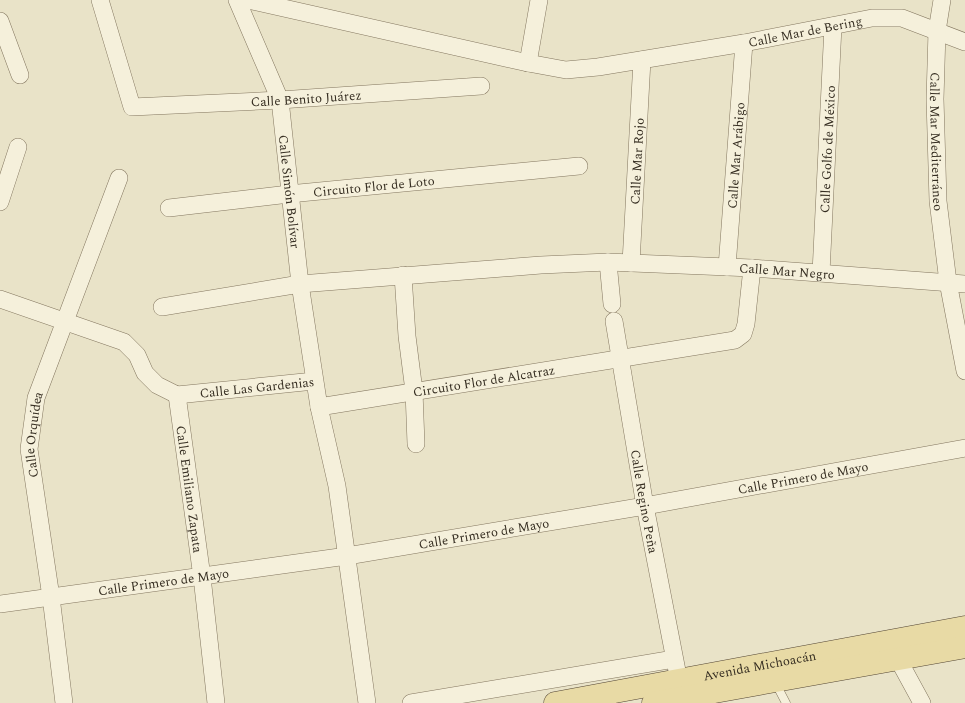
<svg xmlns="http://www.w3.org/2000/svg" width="965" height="703" viewBox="0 0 965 703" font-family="Spectral,serif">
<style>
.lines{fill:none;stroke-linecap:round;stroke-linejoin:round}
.service-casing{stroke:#83765f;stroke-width:9}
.minor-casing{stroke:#83765f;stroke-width:18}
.primary-casing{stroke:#524433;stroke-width:23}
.service{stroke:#f5f0db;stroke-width:8}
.minor{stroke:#f5f0db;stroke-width:17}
.primary{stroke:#e8daa5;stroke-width:22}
.labels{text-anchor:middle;stroke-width:3;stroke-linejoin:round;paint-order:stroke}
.street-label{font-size:13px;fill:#352d21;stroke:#f2edd7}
</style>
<rect width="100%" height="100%" fill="#e9e3c8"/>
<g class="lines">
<defs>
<path id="service" d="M775 682 786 703"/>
<g id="minor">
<path id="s1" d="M100 0 132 107 280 100 481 86"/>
<path id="s2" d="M237 0 280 100 300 284 319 407 337 486 367 703"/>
<path id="s3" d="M248 0 528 63 566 70 598 67 744 43 872 18H902L965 42"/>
<path id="s4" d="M942 0 937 31 935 99 938 201 948 282 965 371"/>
<path d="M0 21 20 75"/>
<path d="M528 63 539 0"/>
<path d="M0 202 18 147"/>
<path id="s5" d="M169 208 289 194 579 166"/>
<path d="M608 262 612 304"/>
<path id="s6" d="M631 263 642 60"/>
<path id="s7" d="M727 267 744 43"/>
<path id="s8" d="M821 273 833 26"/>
<path d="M403 275 407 336 414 391 416 444"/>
<path id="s9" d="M0 299 124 342 137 355 145 373 157 385 177 395 314 381"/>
<path id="s10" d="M162 307 300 284 541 265 608 262 752 268 965 284"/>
<path id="s11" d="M614 321 645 506 679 681"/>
<path id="s12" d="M177 395 202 577 216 703"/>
<path id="s13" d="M319 407 735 340 743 334 746 324 752 268"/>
<path id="s14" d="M0 604 347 556 645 506 965 448"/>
<path d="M898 659 922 703"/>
<path id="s15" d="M64 703 51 597 29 449 36 398 119 178"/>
<path d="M411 703 674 659"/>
</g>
<g id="primary">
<path id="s16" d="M555 703 965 627"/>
<path d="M653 703 965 647"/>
</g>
</defs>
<!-- service casing -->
<use href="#service" class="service-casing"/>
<!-- minor casing -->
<use href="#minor" class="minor-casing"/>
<!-- primary casing -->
<use href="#primary" class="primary-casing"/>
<!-- service -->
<use href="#service" class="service"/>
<!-- minor -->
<use href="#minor" class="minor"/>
<!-- primary -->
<use href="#primary" class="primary"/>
</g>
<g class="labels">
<!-- street labels -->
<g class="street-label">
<text dy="5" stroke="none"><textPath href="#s3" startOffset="568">Calle Mar de Bering</textPath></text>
<text dy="5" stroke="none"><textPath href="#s1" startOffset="286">Calle Benito Juárez</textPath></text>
<text dy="5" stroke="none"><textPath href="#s4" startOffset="142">Calle Mar Mediterráneo</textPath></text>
<text dy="5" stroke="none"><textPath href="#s8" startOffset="124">Calle Golfo de México</textPath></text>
<text dy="5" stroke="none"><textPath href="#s7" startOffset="112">Calle Mar Arábigo</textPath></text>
<text dy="5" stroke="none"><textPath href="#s6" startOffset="102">Calle Mar Rojo</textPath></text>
<text dy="5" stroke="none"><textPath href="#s5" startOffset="206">Circuito Flor de Loto</textPath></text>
<text dy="5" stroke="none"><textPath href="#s2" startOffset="201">Calle Simón Bolívar</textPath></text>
<text dy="5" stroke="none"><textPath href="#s10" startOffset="628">Calle Mar Negro</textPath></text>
<text dy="5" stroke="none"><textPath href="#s13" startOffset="167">Circuito Flor de Alcatraz</textPath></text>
<text dy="5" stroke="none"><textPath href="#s9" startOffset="289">Calle Las Gardenias</textPath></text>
<text dy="5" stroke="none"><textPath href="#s15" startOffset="271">Calle Orquídea</textPath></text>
<text dy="5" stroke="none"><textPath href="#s14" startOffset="813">Calle Primero de Mayo</textPath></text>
<text dy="5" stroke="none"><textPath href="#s12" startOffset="95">Calle Emiliano Zapata</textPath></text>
<text dy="5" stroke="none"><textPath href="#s11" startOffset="183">Calle Regino Peña</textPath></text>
<text dy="5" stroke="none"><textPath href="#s14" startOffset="489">Calle Primero de Mayo</textPath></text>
<text dy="5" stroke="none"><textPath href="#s14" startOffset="165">Calle Primero de Mayo</textPath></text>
<text dy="5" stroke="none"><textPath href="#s16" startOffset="208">Avenida Michoacán</textPath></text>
</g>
</g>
</svg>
